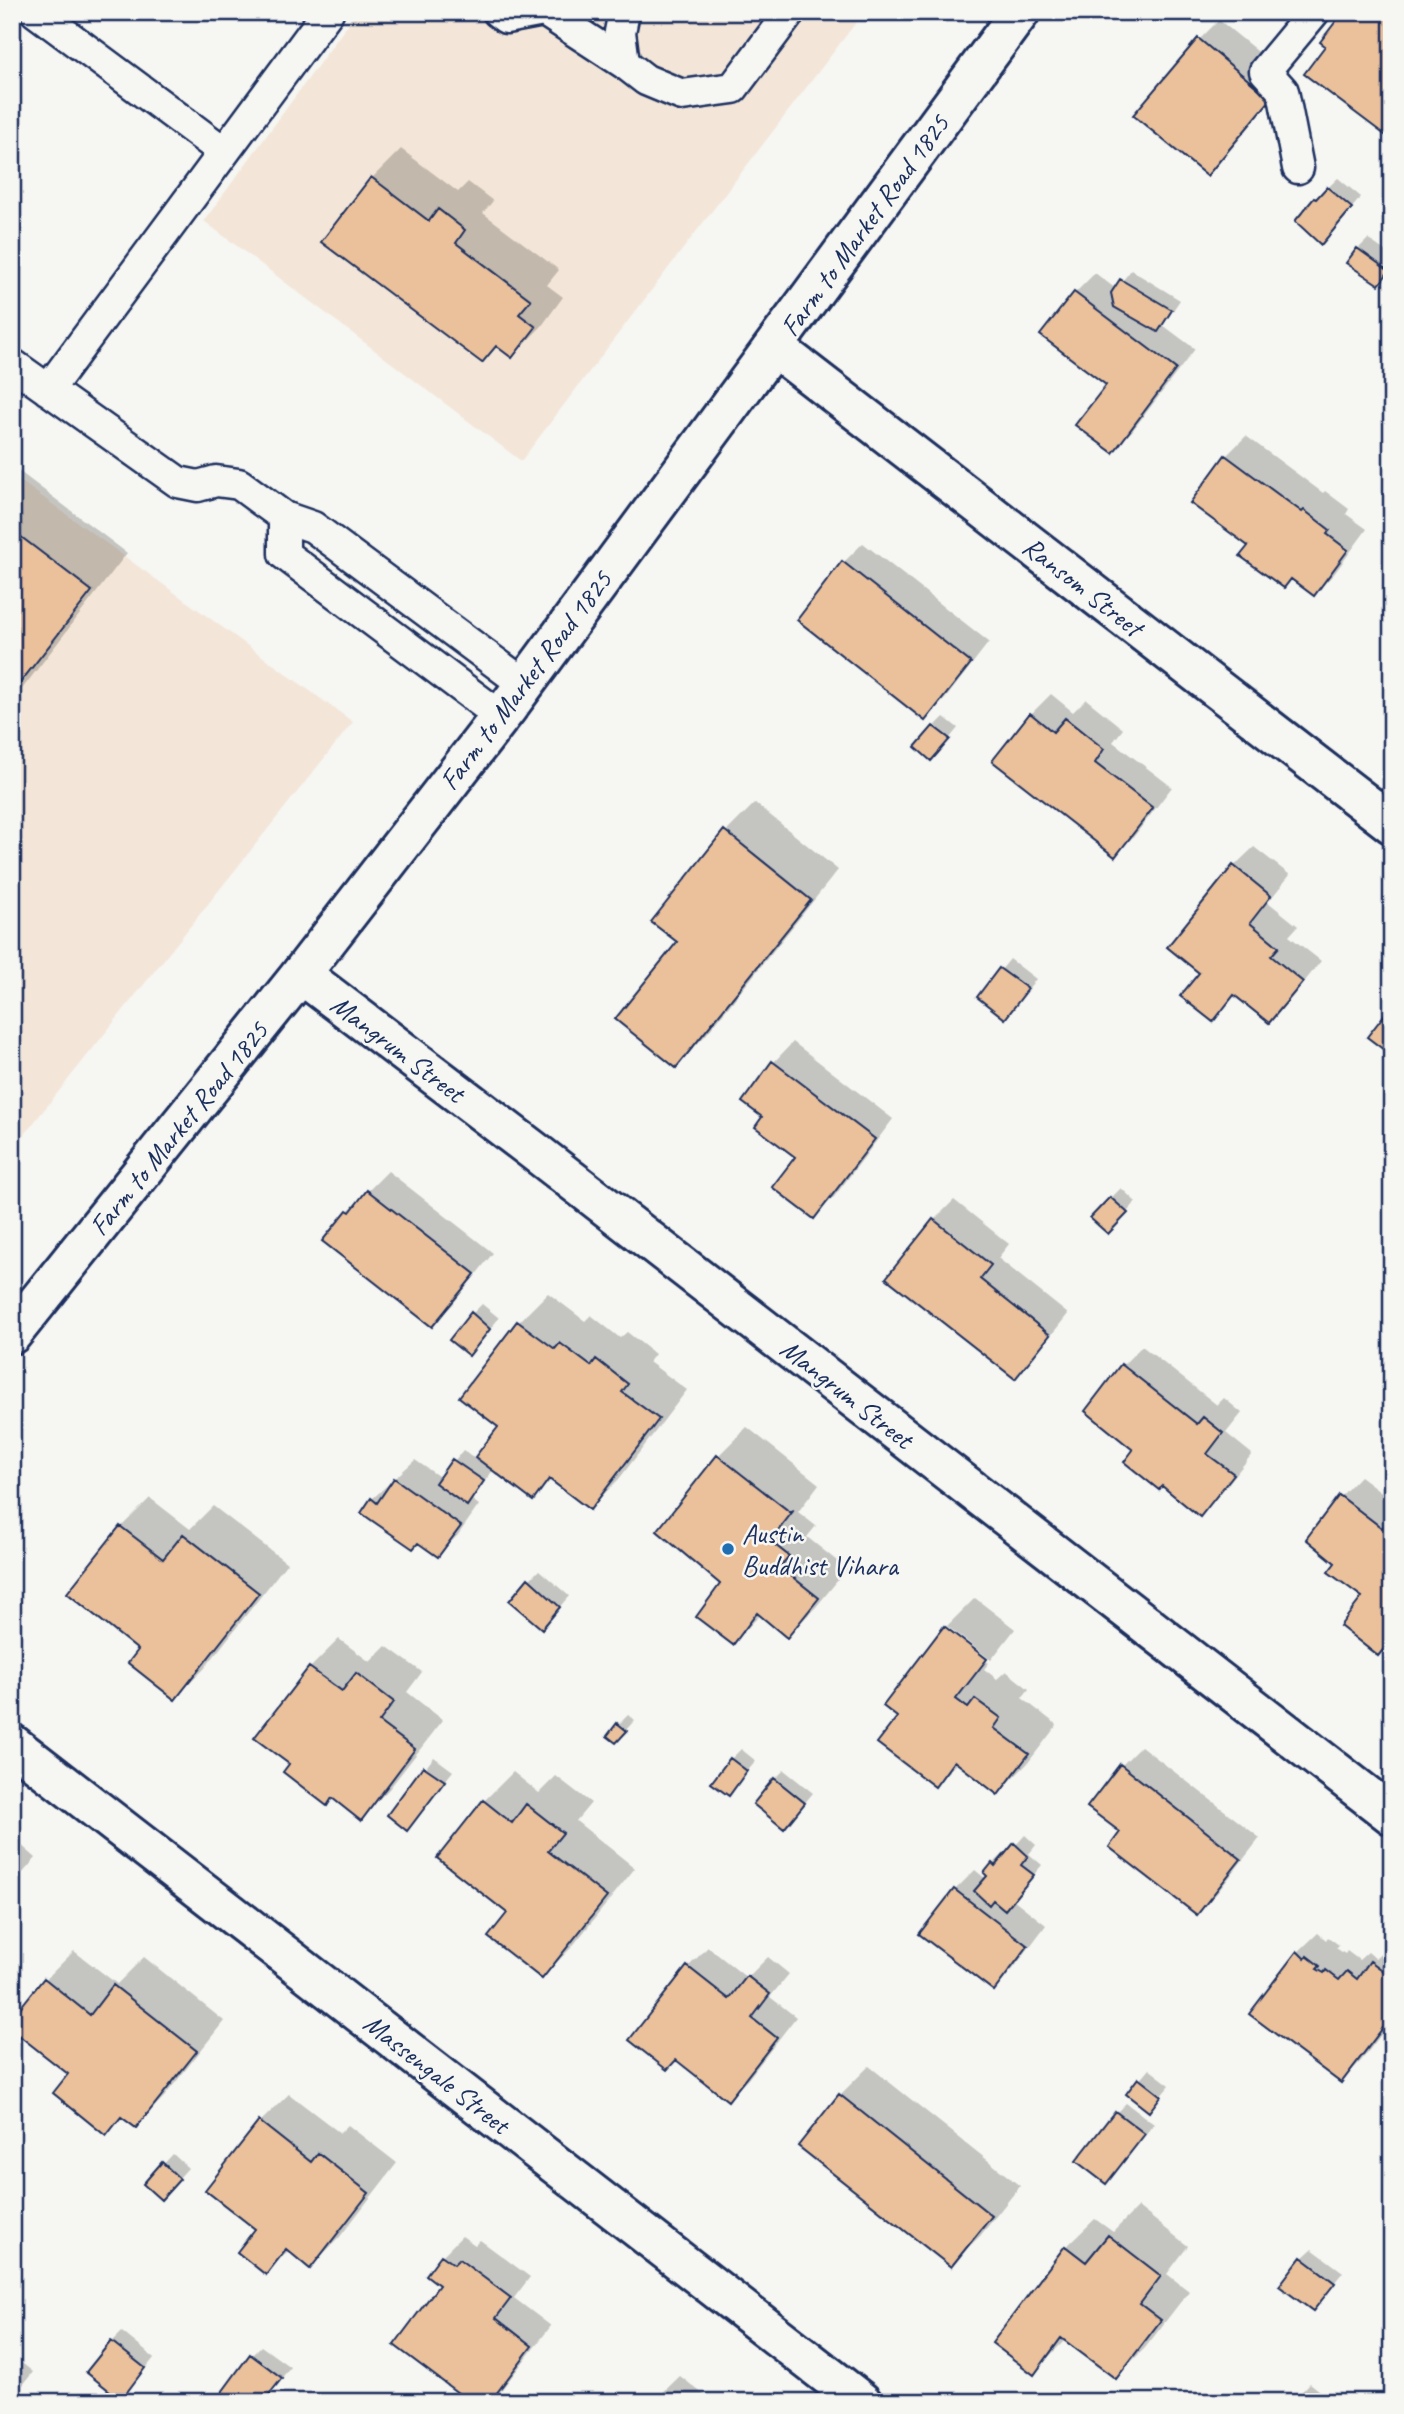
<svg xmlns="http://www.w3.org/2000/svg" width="1404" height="2414" viewBox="0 0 1404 2414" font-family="Caveat,sans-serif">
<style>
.built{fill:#f3e6d8}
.shadow{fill:#0003}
.building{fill:#ebc19b;stroke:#1b2f5e;stroke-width:2}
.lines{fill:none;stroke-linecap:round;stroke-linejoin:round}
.lane-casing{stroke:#1b2f5e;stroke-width:35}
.street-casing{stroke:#1b2f5e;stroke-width:44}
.secondary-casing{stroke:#1b2f5e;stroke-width:44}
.lane{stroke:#f6f6f2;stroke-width:30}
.street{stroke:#f6f6f2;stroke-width:38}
.secondary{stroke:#f6f6f2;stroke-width:38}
.poi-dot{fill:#1f6fb2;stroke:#f6f6f2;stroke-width:2.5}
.labels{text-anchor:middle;stroke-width:5;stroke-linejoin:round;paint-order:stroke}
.street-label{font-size:28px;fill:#1b2f5e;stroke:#f6f6f2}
.poi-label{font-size:28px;fill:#1b2f5e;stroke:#f6f6f2;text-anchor:start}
</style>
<rect width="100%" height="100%" fill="#f6f6f2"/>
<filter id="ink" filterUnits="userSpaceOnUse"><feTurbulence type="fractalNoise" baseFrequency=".0143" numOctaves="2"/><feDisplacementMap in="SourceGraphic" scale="14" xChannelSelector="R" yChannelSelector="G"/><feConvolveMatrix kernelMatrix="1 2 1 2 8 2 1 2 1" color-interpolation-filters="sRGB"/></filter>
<g filter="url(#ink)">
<!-- built -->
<path class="built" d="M357 12H864L521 461 204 221Z
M12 475 353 722 12 1150Z"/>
<!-- shadow -->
<path class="shadow" d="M1219 20 1290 78 1227 154 1207 174 1199 40Z
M401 149 458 192 468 182 493 201 483 213 559 270 547 285 563 297 541 327 512 356 498 345 482 361 324 241 372 178Z
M1338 178 1361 197 1331 233 1316 199Z
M1368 239 1392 256V269L1378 283 1358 249Z
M1131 270 1180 300 1163 325 1195 349 1132 431 1112 451 1108 385 1075 293 1095 273 1116 289Z
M1246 436 1323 493 1325 491 1349 509 1346 514 1367 529 1334 574 1314 594 1250 545 1226 456Z
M12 466 127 553 12 702Z
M863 543 989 642 945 699 925 719 844 562Z
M1051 694 1073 712 1086 699 1123 729 1113 742 1172 787 1135 835 1115 855 1031 714Z
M944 717 958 728 941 749 934 727Z
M755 803 838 870 705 1036 676 1065 679 942 726 832Z
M1254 847 1290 875 1268 902 1298 926 1289 936 1321 961 1289 1001 1269 1021 1237 994 1213 1019 1202 973 1234 866Z
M1010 959 1036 979 1014 1007 980 996Z
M793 1042 893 1119 834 1197 814 1217 798 1156 764 1117 744 1101 774 1062Z
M388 1171 493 1253 452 1305 432 1325 348 1211Z
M1121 1188 1136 1202 1118 1222 1111 1198Z
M954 1200 1009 1244 998 1258 1068 1314 1034 1357 1014 1377 934 1220Z
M548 1293 585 1321 591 1315 620 1338 627 1332 655 1354 649 1362 687 1390 619 1479 590 1508 552 1479 533 1499 494 1469 471 1499 479 1505 458 1535 438 1555 372 1499 415 1460 441 1478 463 1450 476 1459 500 1427 461 1397 519 1322Z
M482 1304 499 1318 478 1344 472 1314Z
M1142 1346 1217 1405 1224 1398 1242 1413 1226 1433 1252 1454 1220 1494 1200 1514 1136 1449 1122 1366Z
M747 1427 819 1484 798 1512 816 1526 807 1537 847 1569 816 1607 787 1636 761 1614 733 1643 722 1584 718 1456Z
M1360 1476 1392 1500V1640L1378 1654 1364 1597 1338 1562 1308 1539 1341 1496Z
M150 1498 190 1529 213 1506 287 1563 204 1669 175 1698 141 1650 121 1527Z
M539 1570 569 1596 551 1617 529 1580Z
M975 1598 1015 1629 991 1660 947 1626Z
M947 1626V1630L989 1663 984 1669 997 1679 1006 1671 1029 1689 1022 1698 1057 1725 1027 1764 998 1793 958 1762 935 1785 900 1717 885 1706Z
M339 1639 370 1662 386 1646 422 1672 407 1692 443 1720 389 1789 361 1818 257 1738 310 1668Z
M628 1715 635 1720 625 1731 618 1725Z
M1141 1746 1260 1838 1217 1893 1197 1913 1123 1832 1121 1766Z
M741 1749 756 1761 729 1793 731 1759Z
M434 1757 453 1771 407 1828 389 1815Z
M784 1770 813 1793 793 1817 775 1779Z
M513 1772 539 1793 556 1776 591 1803 576 1821 635 1868 571 1948 542 1977 510 1913 439 1858 484 1801Z
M1025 1835 1036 1845 1029 1854 1042 1865 1013 1899 1046 1925 1013 1969 994 1989 955 1890 975 1870 986 1879 989 1876 986 1873 993 1864 1003 1854 1005 1857Z
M12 1837 36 1858 12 1885Z
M1318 1933 1326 1940 1328 1937 1339 1945 1336 1948 1345 1954 1347 1951 1359 1960 1368 1952 1375 1958 1392 1943V2020L1361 2061 1341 2081 1298 1952Z
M708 1947 747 1978 768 1957 789 1974 770 1997 796 2017 748 2079 728 2099 688 1967Z
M74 1951 117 1984 144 1957 224 2021 164 2097 135 2126 123 2116 105 2133 45 1980Z
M869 2066 1020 2186 980 2236 951 2264 801 2146 840 2095Z
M1149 2069 1170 2085 1149 2110 1128 2094Z
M289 2094 340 2133 348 2125 397 2163 339 2238 310 2267 289 2250 266 2273 257 2229 260 2122Z
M1126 2103 1154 2124 1106 2182 1117 2112Z
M173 2154 188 2168 170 2188 145 2184Z
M1138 2207 1188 2246 1167 2274 1189 2291 1145 2348 1116 2377 1066 2339 1034 2372 1066 2247 1095 2219 1113 2232Z
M462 2236 475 2245 480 2240 530 2277 514 2298 551 2326 502 2389 489 2402 442 2285 429 2275 442 2256Z
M1312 2249 1343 2272 1313 2309 1302 2258Z
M122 2332 154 2358 130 2388 112 2342Z
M261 2346 290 2367 264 2402H238L252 2355Z
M12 2355 33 2372 12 2399Z
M680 2376 713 2402H653Z
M1310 2383 1334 2402H1292Z
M1233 2396 1241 2402H1227Z"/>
<!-- building -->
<path class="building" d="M1343 12H1392V135L1389 138 1304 74 1325 46 1320 42Z
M1198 38 1271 99 1207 176 1133 115Z
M371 177 429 221 438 209 465 230 456 243 531 300 519 314 536 327 512 358 496 346 482 363 321 242Z
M1327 187 1352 208 1321 245 1295 221 1314 198 1316 199Z
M1357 248 1389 271 1379 285 1346 263Z
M1120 279 1172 310 1158 332 1114 307 1111 293Z
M1074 292 1176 369 1113 453 1075 425 1106 385 1040 335Z
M1225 455 1302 512 1304 510 1330 530 1327 534 1348 550 1314 596 1291 579 1284 588 1240 556 1248 546 1190 503Z
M12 530 92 591 12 693Z
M842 561 971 663 925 721 797 620Z
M1030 713 1053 732 1065 718 1104 749 1095 763 1153 808 1115 857 992 761Z
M933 726 950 739 931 761 915 747Z
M724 830 811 900 676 1068 615 1019 677 942 651 922Z
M1233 865 1271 896 1250 923 1279 947 1271 956 1303 982 1269 1023 1234 995 1213 1022 1180 996 1199 973 1167 947Z
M999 968 1028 989 1005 1019 977 997Z
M1392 1005V1056L1367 1037Z
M772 1061 875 1139 814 1219 772 1187 795 1157 755 1127 762 1117 742 1102Z
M367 1190 475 1274 432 1327 322 1241 347 1210 350 1212Z
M1110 1197 1128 1213 1108 1234 1090 1218Z
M933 1219 991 1265 980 1279 1050 1335 1015 1379 886 1278Z
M471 1312 490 1329 469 1356 449 1340Z
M517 1321 555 1349 560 1343 591 1366 596 1359 628 1384 622 1392 659 1419 590 1510 549 1479 533 1501 475 1457 498 1427 459 1397Z
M1121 1364 1197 1424 1203 1417 1223 1433 1207 1454 1234 1474 1200 1517 1162 1486 1159 1490 1124 1462 1133 1450 1085 1411Z
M717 1455 790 1512 794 1510 770 1541 789 1556 780 1567 819 1598 787 1638 757 1613 733 1645 696 1617 720 1584 657 1531Z
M452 1459 484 1481 467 1506 435 1483Z
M394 1478 461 1526 438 1557 418 1543 413 1549 361 1513 371 1498 377 1503Z
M1339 1495 1382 1528 1392 1515V1639L1378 1656 1340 1626 1362 1597 1328 1572 1335 1563 1306 1539Z
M120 1526 163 1559 183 1534 259 1593 175 1700 128 1663 138 1650 67 1593Z
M528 1578 560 1607 542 1629 509 1601Z
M944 1626 987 1659 956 1699 968 1708 975 1699 1001 1718 994 1728 1029 1754 998 1795 954 1761 935 1787 877 1743 897 1717 883 1706Z
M309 1667 342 1691 356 1673 394 1702 379 1722 415 1749 361 1821 332 1798 327 1806 283 1772 289 1764 254 1738Z
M617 1723 627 1731 616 1743 607 1736Z
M730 1758 747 1771 729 1796 711 1783Z
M1120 1764 1241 1859 1197 1915 1109 1847 1120 1832 1087 1807Z
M423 1766 445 1781 407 1831 387 1815Z
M774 1778 805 1803 784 1829 753 1804Z
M483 1800 512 1823 526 1804 563 1833 548 1851 607 1897 542 1979 488 1937 507 1913 437 1858Z
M1014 1843 1028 1856 1021 1865 1034 1875 1005 1910 993 1900 989 1905 974 1891 987 1876 984 1873 992 1863 995 1866Z
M954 1889 1028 1946 994 1991 919 1934Z
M1297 1951 1305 1959 1307 1956 1320 1966 1317 1969 1324 1973 1326 1970 1339 1980 1347 1971 1357 1979 1370 1961 1392 1977V2016L1341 2083 1249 2014Z
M687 1966 729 1999 747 1976 770 1994 752 2018 777 2038 728 2101 676 2060 667 2070 629 2040Z
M44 1978 90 2015 113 1985 197 2051 136 2128 121 2117 106 2136 53 2093 68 2074 12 2030V2018Z
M1138 2078 1161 2096 1149 2112 1126 2094Z
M839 2094 992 2216 951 2267 798 2146Z
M1115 2111 1145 2134 1106 2184 1076 2161Z
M259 2121 311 2162 318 2153 369 2193 310 2269 286 2249 266 2275 237 2252 255 2229 205 2190Z
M162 2162 180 2179 161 2200 143 2184Z
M1108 2235 1161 2276 1140 2304 1161 2320 1116 2379 1061 2338 1034 2375 992 2343 1065 2246 1086 2262Z
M441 2255 454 2264 459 2259 511 2298 496 2318 532 2346 490 2402H470L394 2345 439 2285 426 2275Z
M1301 2257 1335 2283 1313 2311 1279 2286Z
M111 2341 145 2368 121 2400 86 2372Z
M250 2354 282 2378 263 2402H235L222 2392Z
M1392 2384V2402H1388L1381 2396Z"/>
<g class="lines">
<defs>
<path id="lane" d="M36 12 224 152
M498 12 506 18 538 12
M546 12 624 63
M624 12 620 32 624 63 646 80 682 95 733 88 790 12
M1298 168 1283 91 1265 71 1314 12
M12 364 178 482 198 486 216 481 239 484 284 517 313 527 524 684
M48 390 328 12
M284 517V554L500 716"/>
<path id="street" d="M774 347 1392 824
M301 974 534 1151 1392 1815
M12 1744 862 2402"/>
<path id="secondary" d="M12 1334 301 974 508 707 1020 12"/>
</defs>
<!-- lane casing -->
<use href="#lane" class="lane-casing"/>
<!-- street casing -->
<use href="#street" class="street-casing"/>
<!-- secondary casing -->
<use href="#secondary" class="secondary-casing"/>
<!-- lane -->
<use href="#lane" class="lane"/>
<!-- street -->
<use href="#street" class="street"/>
<!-- secondary -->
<use href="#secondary" class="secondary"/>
</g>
</g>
<!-- markers -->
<circle class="poi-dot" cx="728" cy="1549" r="7"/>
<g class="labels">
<!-- street labels -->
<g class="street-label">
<text transform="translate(864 225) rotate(-54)" y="10">Farm to Market Road 1825</text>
<text transform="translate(1083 586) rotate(38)" y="10">Ransom Street</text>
<text transform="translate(525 680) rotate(-53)" y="10">Farm to Market Road 1825</text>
<text transform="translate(398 1048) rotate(37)" y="10">Mangrum Street</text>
<text transform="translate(178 1128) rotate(-51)" y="10">Farm to Market Road 1825</text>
<text transform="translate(847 1393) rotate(38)" y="10">Mangrum Street</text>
<text transform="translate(437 2073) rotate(38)" y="10">Massengale Street</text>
</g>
<!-- poi labels -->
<g class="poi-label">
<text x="742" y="1543">Austin<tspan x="742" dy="32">Buddhist Vihara</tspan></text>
</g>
</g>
<!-- margin -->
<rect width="1404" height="2414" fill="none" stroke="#f6f6f2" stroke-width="42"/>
<rect x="21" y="21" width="1362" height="2372" fill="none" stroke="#1b2f5e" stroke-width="2.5" filter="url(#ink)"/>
</svg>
